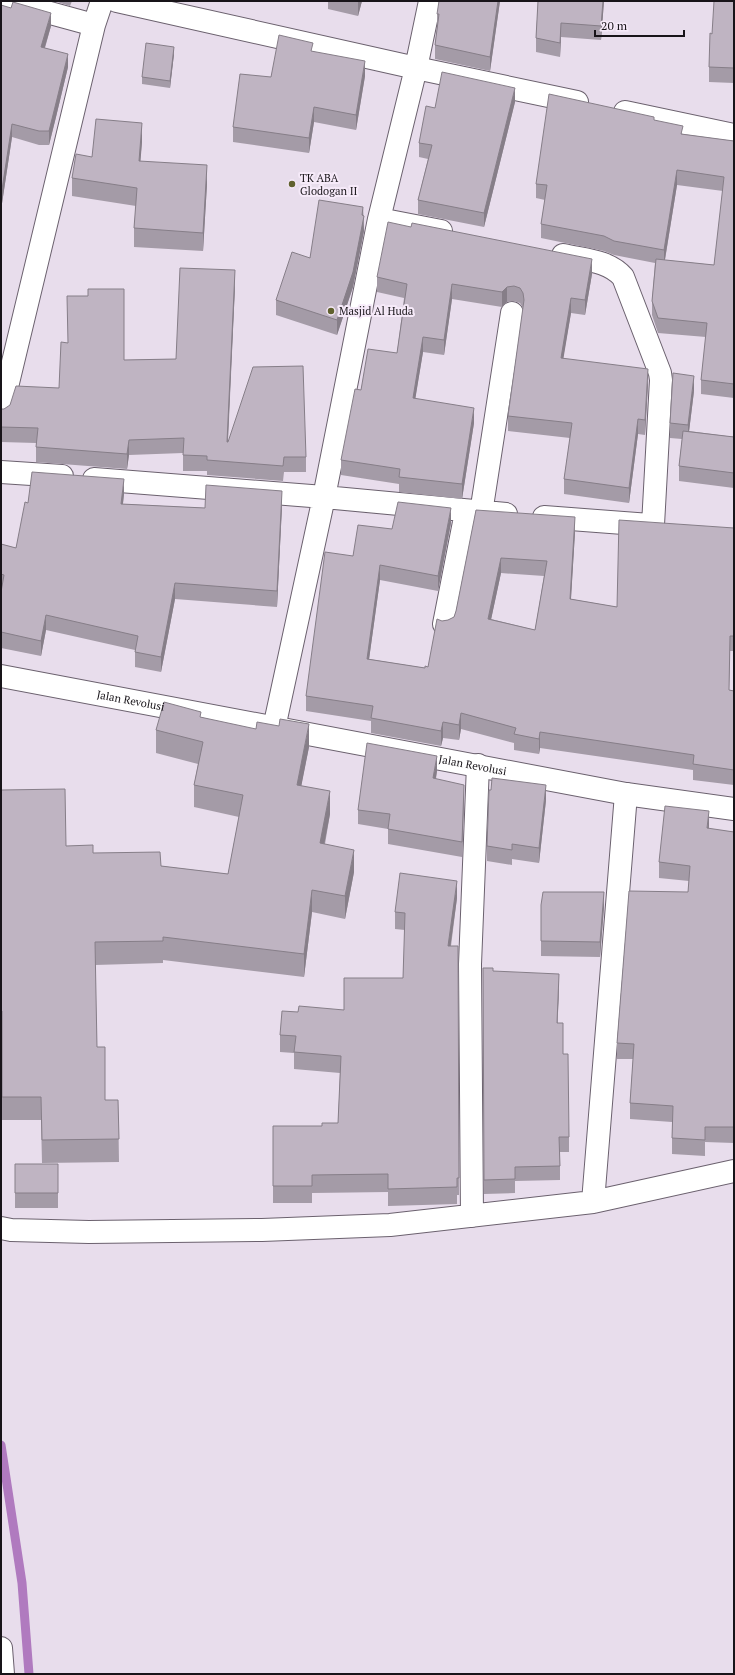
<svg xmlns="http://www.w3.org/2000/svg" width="735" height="1675" viewBox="0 0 735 1675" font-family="'PT Serif',serif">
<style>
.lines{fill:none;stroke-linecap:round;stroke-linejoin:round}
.stream{stroke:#b07abf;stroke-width:9}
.minor-casing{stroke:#6b616e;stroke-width:24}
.tertiary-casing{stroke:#6b616e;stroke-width:24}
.minor{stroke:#fff;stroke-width:22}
.tertiary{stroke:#fff;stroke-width:22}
.wall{fill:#a49ba7;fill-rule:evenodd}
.shaded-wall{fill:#867e88}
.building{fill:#bfb4c2;stroke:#867e88;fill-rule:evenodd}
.poi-dot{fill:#60612e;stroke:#f6eaf9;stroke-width:1.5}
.labels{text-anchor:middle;stroke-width:4;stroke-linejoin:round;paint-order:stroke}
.poi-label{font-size:11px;fill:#181419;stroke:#f6eaf9;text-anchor:start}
.street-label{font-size:11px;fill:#181419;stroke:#f6eaf9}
</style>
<rect width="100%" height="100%" fill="#e8ddec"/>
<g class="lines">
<!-- stream -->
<path class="stream" d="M1 1445 22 1583 29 1674"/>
<defs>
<path id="minor" d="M6 1 94 25
M117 1 416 68 577 102
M625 112 734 135
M379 219 441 231
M563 255C584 260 608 260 623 277L660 373 661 380 653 525
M1 412 94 25 102 1
M1 472 62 476
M94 479 324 497 506 514
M481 513 512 313
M544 517 650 525
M444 624 466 512
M274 728 324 497 379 219 416 68 430 1
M593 1202 626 794
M472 1216 470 964 478 765
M1 1228 11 1230 89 1232 262 1230 390 1225 593 1202 734 1171"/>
<g id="tertiary">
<path id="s1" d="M1 676 626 794 734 809"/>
<path d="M1 1648 3 1674"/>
</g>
</defs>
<!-- minor casing -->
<use href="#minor" class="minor-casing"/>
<!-- tertiary casing -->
<use href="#tertiary" class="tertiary-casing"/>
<!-- minor -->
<use href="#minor" class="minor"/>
<!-- tertiary -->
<use href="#tertiary" class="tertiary"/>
</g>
<!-- wall -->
<path class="wall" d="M54 1H72L70 6Z
M328 1H362L358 16 328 9Z
M500 1 490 71 435 59V45L437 28V14Z
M538 1H604L601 40 561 37 560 57 536 52V38Z
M734 1V83L709 82V67L712 34Z
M1 5 51 26 45 48 68 67 56 117 49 145H39L12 137 1 210Z
M313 51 365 76 356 130 314 122 309 153 233 142V127L271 77Z
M174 54 170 88 142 84V77Z
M515 102 484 227 418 214V200L428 159 419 157V143L435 108Z
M654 121 683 134 734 141V398L701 394V380L706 337 658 333 652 315V301L655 263 614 255 604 251 541 238V224L545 200 536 198V184ZM677 185 723 191 714 265 665 260Z
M142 142 140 161 207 184 203 251 134 247V228L136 206 72 196V178L92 157Z
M363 215 364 231 353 287 337 335 276 315V300L310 258Z
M592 274 585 315 571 313 563 358 648 384 645 435 638 434 629 503 564 494V479L570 438 508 431V416L523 308 520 303 514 301 507 302 502 307 452 299 444 355 423 352 415 399 474 423 462 499 399 492V484L341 475V460L361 390 397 353 404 298 377 292V277Z
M235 286 228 442 306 457V472H284L283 481 207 475V471H183V453L129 455 127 469 36 462V443L1 442V409H4L59 388 124 360 176 359Z
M694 391 689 431 734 437V488L679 481V466L682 439 670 438V423Z
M124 494 123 504 205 508 282 506 277 607 175 599 161 672 135 667V650L46 630 41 656 1 648V544L16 548 28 503Z
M476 510 575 532 571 599 617 607 734 528V651H730L729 690 734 691V785L693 780V770L540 748 539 754 514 750V743L461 729 459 740 443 738 441 746 371 733V721L306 711V696L353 556 392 529 451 523 438 591 380 580 369 659 425 668 428 667 442 621 448 620 454 617 456 611ZM501 573 544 576 535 630 491 619Z
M201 717 309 747 301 786 330 814 325 844 354 872 345 919 312 912 304 977 163 960V963L95 965 97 1047 105 1100H118L119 1162 42 1163 41 1120H2V1034H1V790L66 846 93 853 161 866 228 874 239 817 194 807V785L198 764 156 753V730Z
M437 771 436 779 464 800 462 857 388 844V829L358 824V810Z
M546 800 539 863 512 859V865L487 861V846Z
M709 826V829L734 832V1143L705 1142V1156L672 1154V1122L630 1119V1103L633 1059H617V1043L688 892 689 881 659 878V862Z
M457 898 451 946H458L459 1195H457V1204L388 1206V1192L312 1193V1203H273V1126H322L338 1123 340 1073 294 1069V1053L280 1052V1035L344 1010 403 978 405 930 395 929V912Z
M604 907 600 957 541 956V941Z
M483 968 493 971 559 989 557 1023 563 1054 569 1137V1152H560V1180L515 1181V1193L484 1194Z
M15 1164H58V1208H15Z"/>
<!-- shaded-wall -->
<path class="shaded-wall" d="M359 1H362L358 16V2Z
M498 1H500L490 71V57Z
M603 1H604L601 40V26Z
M51 13V26L41 60V47Z
M561 23V37L560 57V43Z
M174 47V54L170 88V81Z
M68 54V67L56 117 49 145V131Z
M365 61V76L356 130V115Z
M515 88V102L484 227V213Z
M314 107V122L309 153V138Z
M142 123V142L139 180V161Z
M12 124V137L1 210V196Z
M207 165V184L203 251V233Z
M677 170V185L664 265V250Z
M363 207 364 231 353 287 337 335V320L362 215Z
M592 259V274L585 315V300Z
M235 270V286L227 457V442Z
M452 284V299L444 355V340Z
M507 287V302L502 307V292Z
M571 298V313L561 373V358Z
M423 337V352L413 413V398Z
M648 369V384L645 435V420Z
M694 376V391L688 440V425Z
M474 408V423L462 499V484Z
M638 419V434L629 503V488Z
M129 440V455L127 469V454Z
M124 479V494L121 519V504Z
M282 491V506L277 607V591Z
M451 508V523L438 591V576Z
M575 517V532L570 614V599Z
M501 558V573L488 634V619Z
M380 565V580L367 674V659Z
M175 583V599L161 672V657Z
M46 615V630L41 656V641Z
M461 713V729L459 740V725Z
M443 722V738L441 746V731Z
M309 724V747L297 808V785Z
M540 732V748L539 754V739Z
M437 756V771L433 793V778Z
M464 785V800L462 857V842Z
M546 785V800L539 863V848Z
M330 791V814L320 866V843Z
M709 811V826L707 844V828Z
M354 850V872L345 919V896Z
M457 881V898L448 963V946Z
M312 890V912L304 977V954Z
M604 892V907L600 957V942Z
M559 974V989L557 1037V1023Z"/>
<!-- building -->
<path class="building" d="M439 1H498L490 57 435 45 439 14H437Z
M538 1H603L601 26 561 23 560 43 536 38Z
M714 1H734V68L709 67 710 33 712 34Z
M13 2 51 13 41 47 68 54 56 103 49 131H39L12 124 1 196V5L11 8Z
M279 35 313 43 311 51 365 61 356 115 314 107 309 138 233 127 240 74 271 77Z
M146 43 174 47 170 81 142 77Z
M442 72 515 88 484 213 418 200 432 145 419 143 426 106 435 108Z
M549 94 654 117V120L683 126 681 134 734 141V384L701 380 707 323 658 318 652 301 656 259 714 265 724 177 677 170 664 250 614 241 604 236 541 224 547 185 536 184Z
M96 119 142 123 139 161 207 165 203 233 134 228 137 188 72 178 76 154 92 157Z
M319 200 363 207 362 215 364 216 353 272 337 320 276 300 292 252 310 258Z
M388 222 411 227 412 223 592 259 585 300 571 298 561 358 648 369 645 420 638 419 629 488 564 479 572 423 508 416 524 300 523 293 520 288 514 286 507 287 502 292 452 284 444 340 423 337 413 398 474 408 462 484 399 477 400 469 341 460 355 389 361 390 368 349 397 353 407 284 377 277Z
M180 268 235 270 227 442H228L253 367 303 366 306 457H284L283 466 207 460V456L183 455 184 438 129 440 127 454 36 447 38 428 1 427V409H4L10 405 16 386 59 388 61 342 68 343 67 296H88V289H124V360L176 359Z
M673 373 694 376 688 425 670 423Z
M683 431 734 437V473L679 466Z
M32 472 124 479 121 504 205 508 206 485 282 491 277 591 175 583 161 657 135 652 138 636 46 615 41 641 1 632V592L4 575 1 574V544L16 548 25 502 28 503Z
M398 502 451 508 438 576 380 565 367 659 425 668V666L428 667 437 619 442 621 448 620 454 617 456 611 476 510 575 517 570 599 617 607 619 520 734 528V636H730L729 690 734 691V770L693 764 694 755 540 732 539 739 514 734 516 728 461 713 459 725 443 722 441 731 371 718 373 706 306 696 325 552 353 556 358 525 392 529ZM501 558 547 561 535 630 488 619Z
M164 702 201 712 200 717 256 729 257 722 279 726 280 719 309 724 297 785 330 791 320 843 354 850 345 896 312 890 304 954 163 937V941L95 942 97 1047H105V1100H118L119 1139 42 1140 41 1097H2V1011H1V790L65 789 66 846 93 845V853L160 852 161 866 228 874 243 795 194 785 203 742 156 730Z
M367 743 437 756 433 778 464 785 462 842 388 829 390 814 358 810Z
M492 778 546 785 539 848 512 844V850L487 846 489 790H491Z
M665 806 709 811 707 828 734 832V1127H705V1140L672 1138 673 1106 630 1103 634 1044 617 1043 629 891 688 892 690 866 659 862Z
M400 873 457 881 448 946H458L459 1178H457V1187L388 1189V1174L312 1175V1186H273V1126H322V1123H338L341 1056 294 1052 296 1036 280 1035 282 1011 298 1012 299 1006 344 1010V978H403L405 913 395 912Z
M543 892H604L600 942 541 941V905Z
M483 968H493V971L559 974 557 1023H563V1054H568L569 1137H559L560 1166 515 1167V1179L484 1180Z
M15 1164H58V1193H15Z"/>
<!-- markers -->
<g class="poi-dot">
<circle cx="292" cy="184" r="4"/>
<circle cx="331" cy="311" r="4"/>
</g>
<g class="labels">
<!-- poi labels -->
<g class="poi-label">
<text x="300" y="182">TK ABA<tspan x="300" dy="13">Glodogan II</tspan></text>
<text x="339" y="315">Masjid Al Huda</text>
</g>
<!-- street labels -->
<g class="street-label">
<text dy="4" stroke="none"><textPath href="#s1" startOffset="132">Jalan Revolusi</textPath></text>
<text dy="4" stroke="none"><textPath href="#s1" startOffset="480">Jalan Revolusi</textPath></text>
</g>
</g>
<!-- border -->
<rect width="735" height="1675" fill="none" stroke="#181419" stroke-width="4"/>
<!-- scale -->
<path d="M595 30v6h89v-6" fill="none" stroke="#181419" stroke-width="2"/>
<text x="601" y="30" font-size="12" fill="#181419" stroke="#f6eaf9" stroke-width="3" paint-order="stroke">20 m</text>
</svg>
